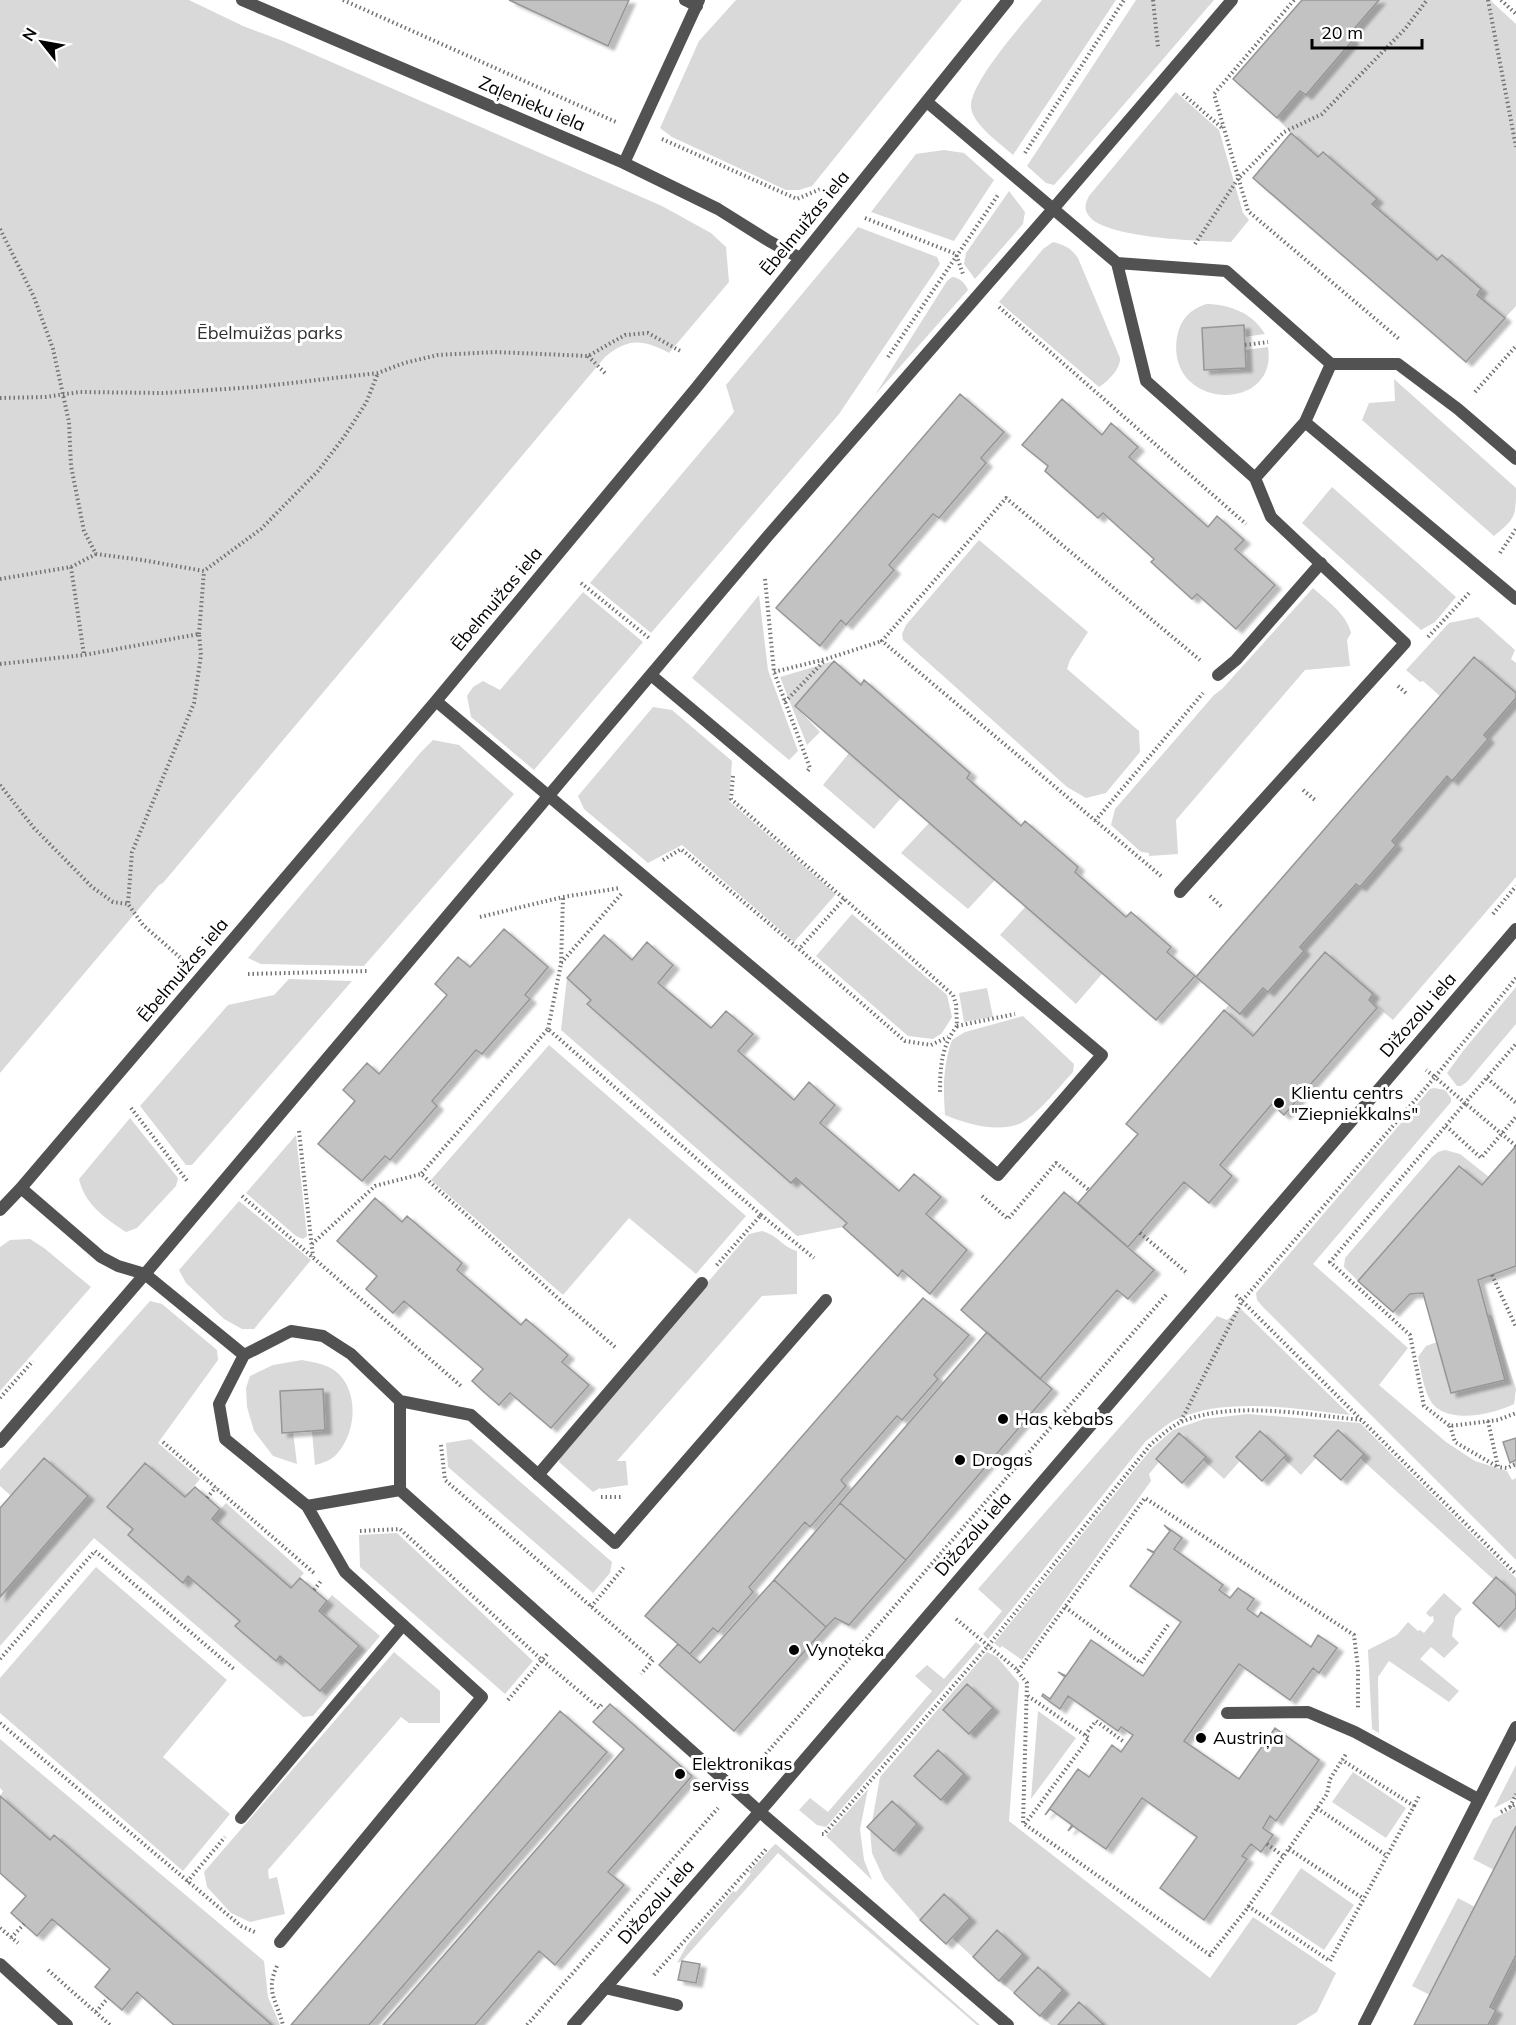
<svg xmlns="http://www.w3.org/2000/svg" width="1516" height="2025" viewBox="0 0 1516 2025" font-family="Mulish,sans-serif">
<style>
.green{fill:#d9d9d9;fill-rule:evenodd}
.building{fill:#c2c2c2;stroke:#969696;stroke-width:1.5;filter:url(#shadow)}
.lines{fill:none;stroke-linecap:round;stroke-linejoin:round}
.path{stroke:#747474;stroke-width:4;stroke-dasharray:1.5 3;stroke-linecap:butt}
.lane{stroke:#525252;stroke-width:12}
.street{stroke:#525252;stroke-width:12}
.poi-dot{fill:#000;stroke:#fff;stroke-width:2}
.labels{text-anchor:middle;stroke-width:6;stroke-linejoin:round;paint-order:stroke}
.street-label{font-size:18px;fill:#000;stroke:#fff}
.park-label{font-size:18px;fill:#303030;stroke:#fff}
.poi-label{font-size:18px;fill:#000;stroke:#fff;text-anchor:start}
</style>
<defs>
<filter id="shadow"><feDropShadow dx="6" dy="4" stdDeviation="1.5" flood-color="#0004"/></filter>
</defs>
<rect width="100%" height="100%" fill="#fff"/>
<!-- green -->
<path class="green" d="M0 0H189L243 26 283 41 662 206 711 233 726 247 729 282 669 353C643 339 628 338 605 357L163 883 159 885 0 1073Z
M736 0H962L812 186 799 190H786L672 137 660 128 699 41Z
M1042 0H1116L1013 155C1001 144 972 124 971 107 969 83 1026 20 1042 0Z
M1136 0H1214L1070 167 1054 185 1046 183 1027 166Z
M1379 0H1490L1516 24V306L1505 318 1477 295 1481 289 1442 255 1437 260 1372 204 1323 153 1318 157 1291 133 1277 118 1300 91 1306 95 1353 41 1348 36Z
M1176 92 1219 130 1243 213 1249 220 1231 242C1204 241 1098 239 1087 213 1084 207 1086 202 1089 196Z
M944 150 964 153 994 180 954 241 871 212 916 154Z
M1009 191 1025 212 1023 224 975 279 964 264 966 253Z
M858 227 937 257 940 264 839 414 651 633 590 583 734 412 726 385Z
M1053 242C1065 245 1071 248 1078 258L1120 358C1121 368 1108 382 1099 387L999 302 1043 249Z
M952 277C959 277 966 284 968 290L875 395 947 281Z
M1206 304C1229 304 1253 313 1265 334L1244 337 1243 325 1202 328 1204 370 1245 350 1268 347C1279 414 1165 411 1177 337 1180 320 1189 310 1206 304Z
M1394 379 1516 488C1516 516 1516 518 1494 536L1362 420 1369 403 1395 401Z
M1332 487 1456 597 1435 622 1421 630 1302 523Z
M979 540 1088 632 1070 660 1067 669 1139 731 1140 752 1106 793 1086 798 1067 787 903 640 902 634 906 625Z
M1313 588C1327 601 1346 613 1351 633L1347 640 1350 666 1305 670 1176 820 1178 854 1149 856V853L1141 852 1111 825 1115 809 1214 695 1222 689Z
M583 592 643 642 534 770 471 717 467 696 473 687 483 681 500 690Z
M759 595 768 670 798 751 789 760 692 678Z
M1478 617 1515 650 1511 659 1516 663V693L1474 657 1440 696 1423 681 1420 682 1406 670 1449 623Z
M834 661 795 706 820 732 807 745 780 677Z
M1516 698V877L1393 1020 1369 1000 1373 994 1325 952 1253 1036 1224 1010 1229 1005 1240 1014 1263 988 1268 992 1304 951 1300 947 1356 884 1360 886 1396 845 1392 841 1447 776 1452 780 1488 739 1484 735Z
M653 707 672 710 732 761 729 801 836 894 794 942 682 845 648 863 584 809 578 796Z
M433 740 459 745 514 794 364 966 261 964 248 958 421 752Z
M849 753 901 798 874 829 823 785Z
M929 823 995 880 968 909 901 853Z
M1026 906 1102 974 1076 1004 1000 935Z
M852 914 947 995 952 1017 942 1033 933 1039 908 1036 816 956Z
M567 978 591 1000 587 1005 791 1183 796 1178 847 1223 843 1227 797 1236 561 1030Z
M289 979 352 981 192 1165H186L140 1106 228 1005 274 995Z
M1516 987V1024L1467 1082 1461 1086H1457L1447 1073 1463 1051Z
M987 988 993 1017 964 1022 959 993Z
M1023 1016 1074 1064 1073 1072C1059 1087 1040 1112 1023 1122 1001 1134 966 1124 945 1115 943 1089 943 1065 952 1040L965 1032Z
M549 1045 746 1216 696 1274 629 1218 563 1295 431 1180Z
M1434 1088 1445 1090 1451 1098V1102L1313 1264 1408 1348 1379 1385 1446 1442 1475 1461 1507 1471 1512 1480 1516 1478V1560L1263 1307 1257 1300 1256 1293 1430 1089Z
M130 1118 178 1178 176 1186 137 1228 126 1232C105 1218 85 1205 79 1179Z
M296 1135 307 1236 303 1239 296 1236 246 1193Z
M1445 1150 1460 1154 1489 1177 1482 1185 1459 1166 1358 1281 1344 1267 1345 1258 1432 1157 1438 1152Z
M239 1201 311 1260 254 1329H242L224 1319 186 1283 179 1270Z
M762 1231C779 1236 781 1246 797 1251V1294L762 1296 617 1461H626L628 1485 601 1489 600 1488 593 1492 559 1462 560 1455 749 1234Z
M30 1239 44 1248 91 1287 0 1391V1247L10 1240Z
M150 1301 162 1304 217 1350 218 1360 158 1443 200 1479 185 1497 145 1463 107 1507 133 1529 128 1535 182 1582 188 1576 240 1621 235 1626 275 1661 280 1656 320 1690 319 1611 332 1595 380 1636 313 1716 303 1717 94 1538 0 1646V1597L88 1496 44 1458 11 1496 0 1486V1470Z
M1240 1308 1350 1415C1297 1409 1227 1396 1177 1419 1166 1424 1156 1434 1146 1441L988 1639 983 1634 1002 1611 978 1589 1217 1316 1227 1320Z
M1487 1313 1492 1316 1516 1389 1514 1404C1492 1415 1442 1426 1429 1398 1423 1386 1421 1370 1418 1357L1426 1346 1437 1342 1451 1393 1505 1380Z
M302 1360C312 1362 326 1364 334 1370 360 1389 357 1433 336 1455 330 1461 322 1463 315 1465L312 1431 325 1430 323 1389 280 1392 282 1432H293L297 1464 273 1456 254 1431 247 1407 246 1388 250 1376 273 1365Z
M1248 1414 1360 1423 1516 1578V1595L1496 1577 1494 1580 1360 1458 1364 1453 1338 1430 1315 1456 1316 1458 1301 1475 1283 1458 1286 1454 1260 1431 1236 1457 1240 1461 1224 1479 1203 1460 1206 1457 1179 1433 1156 1459 1159 1462 1149 1474 1151 1481 1022 1660 1002 1646 1000 1648 994 1643 1152 1448 1173 1430 1204 1419Z
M471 1439 612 1562 610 1573 593 1593 448 1467 446 1443Z
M226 1503 304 1573 291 1588 212 1519Z
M397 1533 533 1661 505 1694 360 1567 359 1535Z
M96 1567 227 1680 163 1757 230 1814 183 1871 0 1713V1678Z
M1444 1593 1462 1609 1455 1617 1452 1636 1459 1643 1444 1658 1431 1647 1420 1659 1459 1691 1449 1702 1389 1661 1378 1677 1379 1733 1372 1729 1368 1650 1397 1635 1408 1622 1418 1631 1420 1630 1424 1633 1434 1621 1433 1616 1430 1617 1426 1613Z
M976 1642 981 1646 826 1827 817 1825 799 1810 810 1798 828 1812 932 1691 915 1676 927 1665 944 1679Z
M394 1652 440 1691V1723H409L401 1717 268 1870 269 1879 277 1877 285 1914 250 1922 231 1913 207 1887 204 1872Z
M987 1652 997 1657 1019 1683 1009 1821 1210 1978 1253 1917 1336 1973 1317 2012 1296 2025H1104L1079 2002 1058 2025H1051L1040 2016 1063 1990 1038 1967 1014 1993 999 1981 1023 1954 997 1931 973 1957 952 1938 970 1918 944 1894 920 1920 884 1879 872 1853 870 1829 894 1850 917 1825 892 1801 872 1822 880 1777ZM993 1708 969 1734 943 1711V1710ZM938 1750 964 1774 941 1800 915 1776Z
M1038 1711 1076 1738 1031 1799Z
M0 1739 264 1961 268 1997 280 2025H272L55 1836 50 1840 0 1796 3 1791 0 1788Z
M1516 1765V1797L1494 1808Z
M1353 1772 1406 1808 1386 1838 1332 1802Z
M868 1789 860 1829 864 1860 872 1880 826 1836Z
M1516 1807V1826L1494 1870 1473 1859 1493 1819Z
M775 1844 777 1845 980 2025H977L778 1853 682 1961 677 1963 687 1945 733 1891 736 1892 751 1874 749 1872Z
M1301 1868 1354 1905 1324 1950 1270 1914Z
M1458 1898 1475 1907 1430 1995 1412 1986Z
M1516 1955V2025H1488L1496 2010 1490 2007Z"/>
<!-- building -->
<path class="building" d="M509 0H629L608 46Z
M1302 0H1379L1348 36 1353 40 1306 95 1300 91 1277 118 1233 79Z
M1291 133 1318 157 1323 152 1377 199 1372 204 1437 260 1442 255 1481 289 1477 295 1505 318 1466 362 1253 178Z
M1244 325 1246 368 1204 370 1202 328Z
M960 394 1004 432 981 458 986 463 939 518 933 514 889 565 894 570 846 625 841 620 820 646 776 608Z
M1062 399 1102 435 1111 423 1138 447 1129 457 1208 527 1217 516 1244 540 1235 549 1275 585 1236 629 1197 594 1192 599 1151 562 1154 559 1103 513 1098 518 1045 471 1048 466 1022 445Z
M1474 657 1516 693V698L1484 735 1488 739 1452 781 1447 776 1392 841 1396 845 1360 887 1356 884 1300 947 1304 951 1268 992 1263 988 1240 1014 1196 977Z
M834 661 861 685 864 680 970 773 967 778 1021 826 1025 821 1078 867 1075 872 1126 917 1131 912 1171 947 1167 952 1195 976 1156 1020 795 706Z
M504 929 548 967 525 995 530 999 482 1054 476 1050 432 1101 437 1106 390 1160 385 1156 362 1181 318 1144 355 1101 343 1090 367 1063 379 1074 447 995 435 984 458 957 470 967Z
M604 935 632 960 647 942 660 954 673 965 658 983 711 1028 726 1011 753 1034 738 1051 794 1100 809 1082 822 1094 835 1105 820 1123 899 1191 914 1174 941 1197 926 1214 967 1250 930 1294 902 1270 898 1276 843 1227 847 1223 796 1178 791 1183 587 1004 591 1000 567 978Z
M1325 952 1373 994 1369 1000 1377 1008 1284 1115 1272 1104 1220 1165 1232 1176 1209 1203 1184 1182 1128 1247 1078 1203 1138 1134 1126 1124 1224 1010 1253 1036Z
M1516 1146V1266L1478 1280 1505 1380 1451 1393 1423 1293 1410 1294 1393 1312 1358 1281 1459 1166 1482 1185Z
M1064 1192 1154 1270 1128 1299 1117 1290 1040 1379 961 1310Z
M375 1198 402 1222 407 1216 462 1263 457 1270 521 1325 526 1319 568 1355 562 1362 589 1385 551 1428 510 1393 499 1405 485 1393 472 1381 483 1369 404 1301 393 1313 366 1289 377 1276 337 1241Z
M923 1298 969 1335 934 1375 938 1379 902 1420 897 1416 841 1480 846 1486 810 1527 805 1522 749 1587 753 1592 718 1632 713 1628 690 1654 645 1616Z
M987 1332 1052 1389 906 1560 840 1503Z
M323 1389 325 1430 282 1433 280 1391Z
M1338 1430 1364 1454 1341 1480 1314 1456Z
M1260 1431 1286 1455 1262 1481 1236 1457Z
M1179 1433 1206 1457 1182 1483 1156 1459Z
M1516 1438V1460L1510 1463 1503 1442Z
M44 1458 88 1496 0 1597V1508Z
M145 1463 185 1497 195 1487 220 1509 212 1519 291 1588 300 1578 327 1601 319 1611 359 1646 320 1691 280 1656 276 1661 235 1626 240 1621 188 1576 183 1583 128 1535 133 1529 107 1507Z
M840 1503 906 1560 849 1625 835 1618 826 1627 774 1580Z
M1164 1525 1182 1538 1174 1549 1223 1585 1219 1590 1230 1598 1238 1588 1254 1599 1247 1609 1258 1617 1261 1612 1311 1647 1318 1635 1337 1648 1319 1673 1313 1668 1290 1700 1239 1664 1184 1741 1239 1779 1275 1728 1319 1760 1276 1821 1270 1816 1263 1828 1273 1835 1261 1852 1251 1844 1242 1856 1247 1859 1204 1920 1160 1888 1197 1837 1142 1798 1106 1849 1073 1826 1068 1831 1072 1825 1050 1809 1045 1815 1078 1769 1089 1777 1112 1745 1121 1752 1133 1735 1121 1727 1118 1731 1068 1696 1060 1709 1042 1696 1043 1694 1050 1699 1065 1677 1058 1672 1066 1676 1091 1640 1143 1676 1181 1622 1130 1586 1154 1553 1147 1549 1154 1552 1170 1531Z
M1496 1577 1516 1595V1608L1499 1627 1473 1603Z
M774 1580 826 1627 734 1731 659 1665 678 1644 700 1663Z
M967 1684 993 1708 969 1734 943 1710Z
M610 1704 692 1776 608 1872 624 1885 555 1965 539 1951 475 2025H383L624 1749 593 1722Z
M560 1711 607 1752 369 2025H291Z
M938 1750 964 1774 941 1800 914 1776Z
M0 1796 50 1840 54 1835 272 2025H174L137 1992 122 2010 95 1987 110 1969 52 1919 37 1936 11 1913 26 1896 0 1873Z
M892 1801 917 1824 894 1851 867 1827Z
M1516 1826V1955L1490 2007 1496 2010 1488 2025H1414Z
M944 1894 970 1918 946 1944 920 1920Z
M997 1930 1023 1954 999 1981 973 1957Z
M682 1961 700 1964 696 1983 678 1980Z
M1038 1967 1063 1990 1040 2016 1014 1993Z
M1079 2002 1104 2025H1058Z"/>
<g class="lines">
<!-- path -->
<path class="path" d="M343 0 616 122
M1153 0 1158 47
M1294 0 1214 94 1248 211 1399 339
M1488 0 1516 147
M1501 0 1516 14
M1183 94 1222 128
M662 139 797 199 823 188
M1025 153 1124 0
M865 218 956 254 963 274
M0 229 34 297 53 349 69 422 71 466 84 531 96 554 142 560 204 571 261 529 318 471 344 437 366 403 378 373
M1195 244 1238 179 1284 132 1322 114 1405 29 1427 0
M999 307 1246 524
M1245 345 1268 342
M588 356 606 374
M888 357 998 195
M1475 392 1516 346
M0 398 45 397 80 392 163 393 256 387 378 373 404 363 438 355 495 352 588 356 625 335 648 333 682 352
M1500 553 1516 529
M71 567 84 655
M0 579 71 567 96 554
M765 579 774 672 810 768 806 773
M581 583 649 638
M199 634 204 571
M1428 637 1470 592
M0 664 84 655 199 634 201 655 194 703 132 852 128 904 143 925 183 960
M774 672 826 659 882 641
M1398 686 1408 695
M785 702 825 660
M733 776 731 799 953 995 956 1004 957 1026C941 1046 940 1069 940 1093
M0 785 34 828 92 887 113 902 128 904
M1303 790 1315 800
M1095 821 1203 693
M663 860 681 849 799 949
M1161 876 882 641 1006 498 1200 660
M1210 896 1223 908
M844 899 799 949 905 1041 931 1045 948 1037
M1493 914 1516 886
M480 917 563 897 620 888
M561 963 623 892
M248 974 367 971
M1516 978 1435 1077 1465 1103 1516 1044
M957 1026 1015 1014
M548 1029 561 964 563 897
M1487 1078 1516 1103
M131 1108 188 1182
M1446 1126 1481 1158 1516 1117
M299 1131 313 1257
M1516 1146 1465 1103 1330 1262 1410 1335 1424 1406 1450 1426 1498 1420 1516 1413
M242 1196 461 1386
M982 1196 1008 1219 1056 1163 1089 1190
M761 1215 814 1258
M1140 1233 1186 1272 1184 1274
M312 1244 375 1186 421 1174
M1492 1275 1516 1327
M1236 1295 1516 1574
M615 1347 560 1300 421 1174 548 1029 761 1215 716 1266
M0 1398 33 1361
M1181 1421 1242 1301 1435 1077 1426 1070
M1488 1421 1498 1467 1507 1468 1516 1464
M1450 1426 1455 1442 1498 1467
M163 1442 314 1573
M441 1445 445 1480 653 1660 641 1674
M601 1497H623
M207 1498 216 1487
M360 1531 400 1529 542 1660 599 1708 603 1703
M314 1590 321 1581
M591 1607 624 1567
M1065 1607 1141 1663 1168 1625
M956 1619 1015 1668 1027 1683 1023 1823 1210 1955 1246 1910 1327 1794 1330 1779 1346 1754
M0 1659 95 1551 235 1670
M1018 1671 1145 1498 1354 1635 1358 1668V1708
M508 1700 548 1653
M0 1723 241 1926 257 1933
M1085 1735 1096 1721 1124 1742
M751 1771 1166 1295
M1414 1806 1420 1794
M1510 1807 1516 1794
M1317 1808 1387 1856
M1501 1812 1516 1804
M1025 1824 1089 1738 1028 1696
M822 1834H824L988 1646 1151 1444C1161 1436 1170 1427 1181 1422 1231 1400 1309 1415 1362 1420
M1267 1844 1283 1856
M1289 1849 1364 1899
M187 1882 225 1837
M1248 1906 1330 1961 1414 1806 1342 1760
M0 1928 18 1943
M11 1938 24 1924
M277 1966C265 1991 277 2002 283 2025
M48 1970 110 2025
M654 1975 767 1848
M96 2012 108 1998
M527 2025 718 1808"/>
<!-- lane -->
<path class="lane" d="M685 0 697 6
M538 1475 702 1283
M1227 1713 1308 1712 1355 1732 1478 1799
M241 1818 403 1625
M605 1988 677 2005"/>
<!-- street -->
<path class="street" d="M242 0 624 163 718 209 769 241 800 258
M927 102 1117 263 1226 271 1331 364 1305 422 1516 599
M624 163 699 0
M1117 263 1146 381 1255 478 1271 517 1405 643 1180 892
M1331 364H1398L1458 409 1516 459
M1255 478 1305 422
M1218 675 1236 660 1321 563
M436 701 998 1175 1102 1055 651 675
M21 1188 101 1257 118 1266 145 1274 244 1355 291 1331 323 1336 351 1354 400 1401V1490L760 1812 1008 2025
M0 1210 21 1188 436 701 696 388 1008 0
M244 1355 219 1404 225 1439 307 1506 400 1490
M400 1401 471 1415 615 1543 826 1300
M0 1442 145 1274 767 537 1053 209 1232 0
M280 1942 482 1697 345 1572 307 1506
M0 1964 67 2025
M573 2025 769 1801 1516 929
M1364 2025 1516 1727"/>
</g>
<!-- markers -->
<g class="poi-dot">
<circle cx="1279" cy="1103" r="6"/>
<circle cx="1003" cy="1419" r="6"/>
<circle cx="960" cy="1460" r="6"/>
<circle cx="794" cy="1650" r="6"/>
<circle cx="1201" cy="1738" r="6"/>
<circle cx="680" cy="1774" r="6"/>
</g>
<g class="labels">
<!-- street labels -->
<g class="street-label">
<text transform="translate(532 104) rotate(23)" y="6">Zaļenieku iela</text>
<text transform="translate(805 223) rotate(-51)" y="6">Ēbelmuižas iela</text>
<text transform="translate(497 599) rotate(-50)" y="6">Ēbelmuižas iela</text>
<text transform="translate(183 970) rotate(-50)" y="6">Ēbelmuižas iela</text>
<text transform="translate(1418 1015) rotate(-49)" y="6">Dižozolu iela</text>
<text transform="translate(973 1534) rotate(-49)" y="6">Dižozolu iela</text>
<text transform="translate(656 1902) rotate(-49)" y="6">Dižozolu iela</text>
</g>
<!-- park labels -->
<g class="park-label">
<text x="270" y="339">Ēbelmuižas parks</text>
</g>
<!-- poi labels -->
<g class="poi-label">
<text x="1291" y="1099">Klientu centrs<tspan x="1291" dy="21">"Ziepniekkalns"</tspan></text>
<text x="1015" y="1425">Has kebabs</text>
<text x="972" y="1466">Drogas</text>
<text x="806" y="1656">Vynoteka</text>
<text x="1213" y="1744">Austriņa</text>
<text x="692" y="1770">Elektronikas<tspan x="692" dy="21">serviss</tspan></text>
</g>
</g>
<!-- north arrow -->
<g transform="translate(42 42) rotate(301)" stroke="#ffffff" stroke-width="4.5" paint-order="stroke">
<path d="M0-4.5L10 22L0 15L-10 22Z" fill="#000000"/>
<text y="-9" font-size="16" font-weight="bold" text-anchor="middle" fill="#000000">N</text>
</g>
<!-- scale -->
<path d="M1312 39v9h110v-9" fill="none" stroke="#000000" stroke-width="3"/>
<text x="1321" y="39" font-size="18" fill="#000000" stroke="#ffffff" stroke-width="4.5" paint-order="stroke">20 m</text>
</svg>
